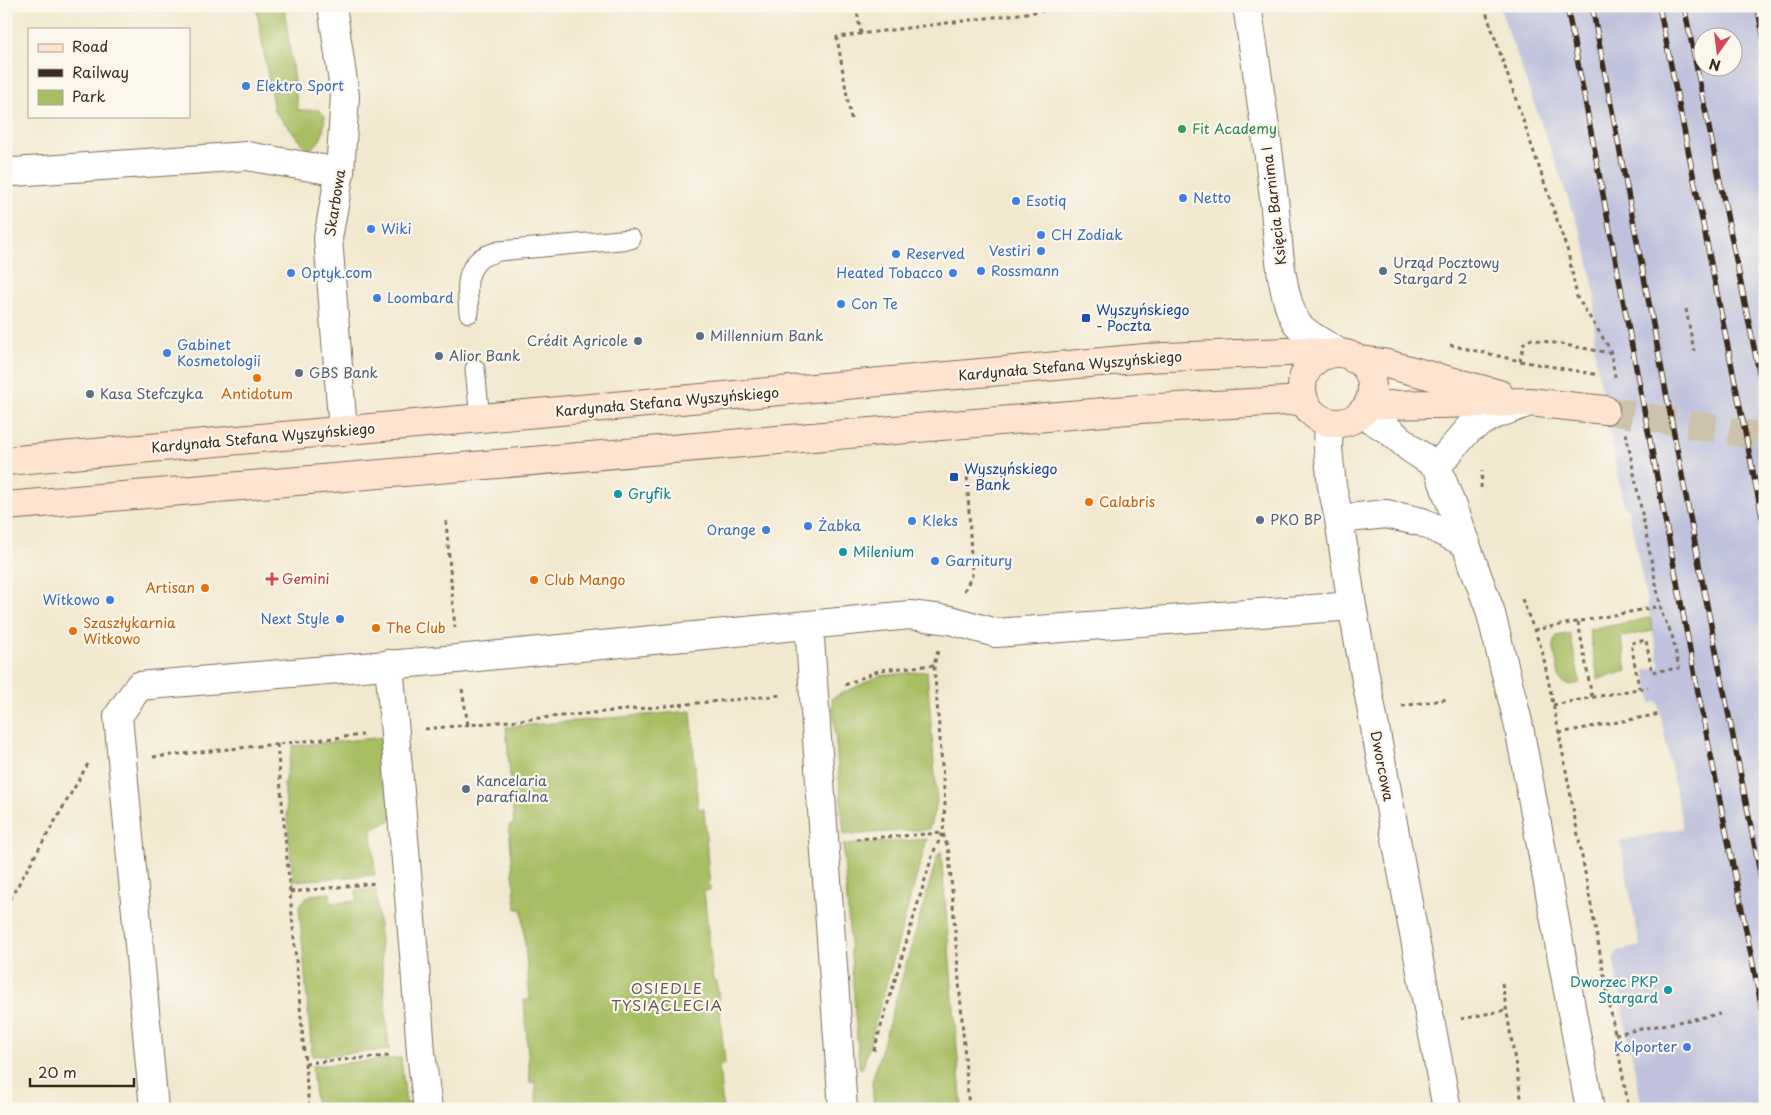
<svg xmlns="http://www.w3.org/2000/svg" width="1771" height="1115" viewBox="0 0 1771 1115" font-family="'Playpen Sans',sans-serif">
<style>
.industrial{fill:#c0c2dd;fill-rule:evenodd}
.green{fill:#a8be63;stroke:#727440}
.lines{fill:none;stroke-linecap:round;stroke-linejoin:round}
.secondary-tunnel{stroke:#cdc2ac;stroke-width:28;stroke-dasharray:28 14;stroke-linecap:butt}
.service-casing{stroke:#7b6c5c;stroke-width:21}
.minor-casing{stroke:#7b6c5c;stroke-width:30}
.secondary-casing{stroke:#7b6c5c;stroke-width:30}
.path{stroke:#7b6c5c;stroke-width:3;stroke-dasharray:4 4;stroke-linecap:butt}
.service{stroke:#fff;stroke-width:19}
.minor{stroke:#fff;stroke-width:28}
.secondary{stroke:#fde4d0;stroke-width:28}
.rail-casing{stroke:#3b2a1e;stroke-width:5.5}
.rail{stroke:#fbf7ec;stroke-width:4;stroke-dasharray:11;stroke-linecap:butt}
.shop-dot{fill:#3f7fe0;stroke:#fbf7ec;stroke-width:2}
.leisure-dot{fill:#2e9e5b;stroke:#fbf7ec;stroke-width:2}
.service-dot{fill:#5c6f8a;stroke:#fbf7ec;stroke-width:2}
.transit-dot{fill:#1a4fb4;stroke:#fbf7ec;stroke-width:2}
.food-dot{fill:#e8710a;stroke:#fbf7ec;stroke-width:2}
.culture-dot{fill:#0f9aa8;stroke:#fbf7ec;stroke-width:2}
.health-dot{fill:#e0444e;stroke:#fbf7ec;stroke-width:2}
.labels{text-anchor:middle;stroke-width:4.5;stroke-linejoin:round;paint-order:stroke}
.shop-label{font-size:14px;fill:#366cbe;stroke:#fbf7ec;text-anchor:start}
.leisure-label{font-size:14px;fill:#27864d;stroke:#fbf7ec;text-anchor:start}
.street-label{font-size:14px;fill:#3b2a1e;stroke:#fbf7ec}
.service-label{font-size:14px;fill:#4e5e75;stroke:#fbf7ec;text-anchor:start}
.transit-label{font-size:14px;fill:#164399;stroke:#fbf7ec;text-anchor:start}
.food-label{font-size:14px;fill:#c56008;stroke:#fbf7ec;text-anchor:start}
.culture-label{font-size:14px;fill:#0d838f;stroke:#fbf7ec;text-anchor:start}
.health-label{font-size:14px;fill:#be3a42;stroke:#fbf7ec;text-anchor:start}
.neighbourhood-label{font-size:15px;letter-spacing:1px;fill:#6d545b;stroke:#fbf7ec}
</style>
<rect width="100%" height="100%" fill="#fbf7ec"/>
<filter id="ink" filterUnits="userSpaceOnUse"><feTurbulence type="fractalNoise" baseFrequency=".02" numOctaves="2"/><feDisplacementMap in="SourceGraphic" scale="10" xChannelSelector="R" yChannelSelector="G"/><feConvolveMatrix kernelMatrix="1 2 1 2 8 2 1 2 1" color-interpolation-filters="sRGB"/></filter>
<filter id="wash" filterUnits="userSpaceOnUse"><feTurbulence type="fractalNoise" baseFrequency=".0096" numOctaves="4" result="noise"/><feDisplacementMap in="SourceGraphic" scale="20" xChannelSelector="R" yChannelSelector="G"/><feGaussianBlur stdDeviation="1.12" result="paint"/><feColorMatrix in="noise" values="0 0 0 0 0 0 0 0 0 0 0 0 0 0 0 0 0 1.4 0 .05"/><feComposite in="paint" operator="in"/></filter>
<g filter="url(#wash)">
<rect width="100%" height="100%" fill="#f2e8cf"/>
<!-- industrial -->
<path class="industrial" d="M1499 6H1765V1109H1671L1670 1105 1648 1108 1641 1103 1613 958 1618 951 1640 946 1620 841 1683 828 1658 702 1651 703 1645 670 1660 667 1628 508H1624L1596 361 1594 339 1595 296 1586 248ZM1704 38H1734V68H1704Z"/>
<!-- green -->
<path class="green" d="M256 6H284L298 110H319L325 116C323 132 324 142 308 150L274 111Z
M1650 618 1653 631 1621 637 1627 671 1598 679 1589 630Z
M1570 633 1580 683C1571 685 1564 687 1559 677L1553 643 1557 636Z
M927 671 937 802 929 829 844 835 832 698 879 676Z
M691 711 698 809H704L710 890 704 891 713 981 717 982 725 1064 719 1065 723 1109H537L535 1082 530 1083 524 1000H530L522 909H516L509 825 514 824 506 727Z
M384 737 392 819 372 830 375 875 293 881 284 783 293 746Z
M927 839 863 1067 861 1069 859 1066 843 845Z
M941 851 962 1109H874L872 1082 938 854Z
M356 890H376L389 1050 312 1056 299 905 310 895 330 893 331 903 357 901Z
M401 1058 406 1103H414L415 1109H316L312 1066Z"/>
</g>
<g filter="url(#ink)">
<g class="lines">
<!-- secondary-tunnel -->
<path class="secondary-tunnel" d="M1605 410 1765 437"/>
<defs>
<path id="service" d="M469 313C468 294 463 273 480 259 485 255 493 253 499 251L631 239
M475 369 480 419"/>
<path id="minor" d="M332 6 345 96 340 172 328 238 343 431
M1247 6C1257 70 1267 134 1274 199 1278 234 1279 292 1296 322 1303 333 1327 345 1339 353
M6 170 14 172 247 156 340 172
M1361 413 1390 431 1411 449 1437 466 1490 610 1518 722 1590 1109
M1329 422 1328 448 1332 486 1339 519 1352 606 1447 1109
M1437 466 1469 429 1494 415 1527 403
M1339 519 1386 514 1422 522 1466 543
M809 625 843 1109
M389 664 415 966 421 1053 428 1109
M154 1109 118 716 139 686 457 659 910 615 950 620 996 633 1352 606"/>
<path id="secondary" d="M1302 388a35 35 0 1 1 70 0a35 35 0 1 1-70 0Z
M1354 359 1383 363 1499 394
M1368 404 1387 405 1529 402 1605 410
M6 461 1145 358 1308 351 1327 355
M6 506 1140 409 1304 400"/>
</defs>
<!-- service casing -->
<use href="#service" class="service-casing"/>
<!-- minor casing -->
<use href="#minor" class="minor-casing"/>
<!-- secondary casing -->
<use href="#secondary" class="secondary-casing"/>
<!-- path -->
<path class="path" d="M856 6 861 34
M1484 6 1568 252 1577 297 1610 349 1616 381
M851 119 837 37 1057 9
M1686 309 1694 351
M1450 345 1520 361 1599 375
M1520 361 1524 343 1532 339 1610 353
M1626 433 1662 614 1672 635 1679 668 1652 672 1646 640 1631 643 1639 688
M1481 488 1482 471
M446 521 455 628
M964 591 972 576 967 471
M1522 599 1542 650 1559 733 1629 1109
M1578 622 1592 697
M1534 630 1661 606
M938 651 934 665 945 803 943 833 949 853 969 1109
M845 685 880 670 934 665
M462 689 468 725
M1553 705 1648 687
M1402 706 1449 699
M1763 712 1765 721
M425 729 782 695
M1559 733 1660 714
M277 744 309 1109
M153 757 363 735
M856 839 943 833 933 853 873 1053
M290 892 376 883
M6 906 89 762
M1502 983 1523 1109
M1461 1019 1506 1010
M1615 1034 1720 1014
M305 1063 389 1056"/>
<!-- service -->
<use href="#service" class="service"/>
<!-- minor -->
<use href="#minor" class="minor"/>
<!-- secondary -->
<use href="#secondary" class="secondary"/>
<defs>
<path id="rail" d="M1567 6 1698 692 1765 1024
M1592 6 1703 585 1765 898
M1659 6 1765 531
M1684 6 1765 401
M1757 6 1765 44"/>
</defs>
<!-- rail casing -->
<use href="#rail" class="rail-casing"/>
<!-- rail -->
<use href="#rail" class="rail"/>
</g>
</g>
<!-- markers -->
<g class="shop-dot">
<circle cx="246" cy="86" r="5"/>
<circle cx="1183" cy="198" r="5"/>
<circle cx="1016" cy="201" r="5"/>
<circle cx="371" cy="229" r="5"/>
<circle cx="1041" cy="235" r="5"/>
<circle cx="1041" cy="251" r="5"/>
<circle cx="896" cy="254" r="5"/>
<circle cx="981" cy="271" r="5"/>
<circle cx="291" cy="273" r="5"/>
<circle cx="953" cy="273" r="5"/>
<circle cx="377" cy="298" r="5"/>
<circle cx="841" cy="304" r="5"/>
<circle cx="167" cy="353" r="5"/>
<circle cx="912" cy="521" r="5"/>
<circle cx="808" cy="526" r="5"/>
<circle cx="766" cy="530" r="5"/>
<circle cx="935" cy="561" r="5"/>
<circle cx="110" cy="600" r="5"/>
<circle cx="340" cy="619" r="5"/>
<circle cx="1687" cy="1047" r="5"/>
</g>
<circle class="leisure-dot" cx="1182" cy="129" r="5"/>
<g class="service-dot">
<circle cx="1383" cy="271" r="5"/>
<circle cx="700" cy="336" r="5"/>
<circle cx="638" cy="341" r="5"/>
<circle cx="439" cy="356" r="5"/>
<circle cx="299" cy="373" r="5"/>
<circle cx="90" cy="394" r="5"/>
<circle cx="1260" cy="520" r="5"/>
<circle cx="466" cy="789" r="5"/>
</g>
<g class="transit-dot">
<rect x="1081" y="313" width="10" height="10" rx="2.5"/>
<rect x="949" y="472" width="10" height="10" rx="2.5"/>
</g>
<g class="food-dot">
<circle cx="257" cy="378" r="5"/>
<circle cx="1089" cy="502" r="5"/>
<circle cx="534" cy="580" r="5"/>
<circle cx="205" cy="588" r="5"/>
<circle cx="376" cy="628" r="5"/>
<circle cx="73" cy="631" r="5"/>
</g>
<g class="culture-dot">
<circle cx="618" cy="494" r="5"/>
<circle cx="843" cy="552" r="5"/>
<circle cx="1668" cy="990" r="5"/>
</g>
<path class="health-dot" d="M269.5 571.5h5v5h5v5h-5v5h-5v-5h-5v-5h5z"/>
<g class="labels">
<!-- shop labels -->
<g class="shop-label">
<text x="256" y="91">Elektro Sport</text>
<text x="1193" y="203">Netto</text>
<text x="1026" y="206">Esotiq</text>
<text x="381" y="234">Wiki</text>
<text x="1051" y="240">CH Zodiak</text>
<text x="1031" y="256" text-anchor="end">Vestiri</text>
<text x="906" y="259">Reserved</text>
<text x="991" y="276">Rossmann</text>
<text x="301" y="278">Optyk.com</text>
<text x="943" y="278" text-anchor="end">Heated Tobacco</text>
<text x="387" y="303">Loombard</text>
<text x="851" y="309">Con Te</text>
<text x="177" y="350">Gabinet<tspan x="177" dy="16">Kosmetologii</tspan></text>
<text x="922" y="526">Kleks</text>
<text x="818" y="531">Żabka</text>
<text x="756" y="535" text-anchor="end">Orange</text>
<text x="945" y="566">Garnitury</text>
<text x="100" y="605" text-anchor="end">Witkowo</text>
<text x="330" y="624" text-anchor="end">Next Style</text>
<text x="1677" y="1052" text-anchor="end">Kolporter</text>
</g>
<!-- leisure labels -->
<g class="leisure-label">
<text x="1192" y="134">Fit Academy</text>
</g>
<!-- street labels -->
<g class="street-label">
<text transform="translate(335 203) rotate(-81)" y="5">Skarbowa</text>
<text transform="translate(1274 206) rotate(-97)" y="5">Księcia Barnima I</text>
<text transform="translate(1070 366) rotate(-5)" y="5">Kardynała Stefana Wyszyńskiego</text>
<text transform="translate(667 402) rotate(-5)" y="5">Kardynała Stefana Wyszyńskiego</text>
<text transform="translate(263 438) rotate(-5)" y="5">Kardynała Stefana Wyszyńskiego</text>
<text transform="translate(1382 766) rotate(79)" y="5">Dworcowa</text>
</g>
<!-- service labels -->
<g class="service-label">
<text x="1393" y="268">Urząd Pocztowy<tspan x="1393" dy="16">Stargard 2</tspan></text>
<text x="710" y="341">Millennium Bank</text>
<text x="628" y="346" text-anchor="end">Crédit Agricole</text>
<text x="449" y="361">Alior Bank</text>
<text x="309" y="378">GBS Bank</text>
<text x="100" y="399">Kasa Stefczyka</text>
<text x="1270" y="525">PKO BP</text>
<text x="476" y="786">Kancelaria<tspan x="476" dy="16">parafialna</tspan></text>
</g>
<!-- transit labels -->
<g class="transit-label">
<text x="1096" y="315">Wyszyńskiego<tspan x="1096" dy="16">- Poczta</tspan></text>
<text x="964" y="474">Wyszyńskiego<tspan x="964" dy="16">- Bank</tspan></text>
</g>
<!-- food labels -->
<g class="food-label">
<text x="257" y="399" text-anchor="middle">Antidotum</text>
<text x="1099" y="507">Calabris</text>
<text x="544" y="585">Club Mango</text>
<text x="195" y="593" text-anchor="end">Artisan</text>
<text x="83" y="628">Szaszłykarnia<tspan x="83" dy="16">Witkowo</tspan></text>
<text x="386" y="633">The Club</text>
</g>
<!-- culture labels -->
<g class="culture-label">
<text x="628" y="499">Gryfik</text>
<text x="853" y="557">Milenium</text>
<text x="1658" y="987" text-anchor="end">Dworzec PKP<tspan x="1658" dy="16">Stargard</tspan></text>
</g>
<!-- health labels -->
<g class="health-label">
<text x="282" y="584">Gemini</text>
</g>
<!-- neighbourhood labels -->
<g class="neighbourhood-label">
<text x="667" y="994">OSIEDLE<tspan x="667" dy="17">TYSIĄCLECIA</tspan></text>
</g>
</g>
<!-- margin -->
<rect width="1771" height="1115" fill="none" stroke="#fbf7ec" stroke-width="25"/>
<!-- legend -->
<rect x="28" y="28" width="162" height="90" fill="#fbf7ec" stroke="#aea59a"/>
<rect x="38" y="44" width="25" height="8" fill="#fde4d0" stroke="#aea59a"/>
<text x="72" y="52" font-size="15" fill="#3b2a1e">Road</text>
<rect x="38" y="69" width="25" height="8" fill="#3b2a1e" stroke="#aea59a"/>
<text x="72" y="78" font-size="15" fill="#3b2a1e">Railway</text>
<rect x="38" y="90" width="25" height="15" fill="#a8be63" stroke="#aea59a"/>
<text x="72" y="102" font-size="15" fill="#3b2a1e">Park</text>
<!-- north arrow -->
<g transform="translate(1718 52) rotate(194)"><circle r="24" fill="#fbf7ec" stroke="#aea59a"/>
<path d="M0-4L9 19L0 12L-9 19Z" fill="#d1495b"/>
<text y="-8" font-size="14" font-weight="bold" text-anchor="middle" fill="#3b2a1e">N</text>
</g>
<!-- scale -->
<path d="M30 1078v8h104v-8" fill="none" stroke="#3b2a1e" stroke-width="2.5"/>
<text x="38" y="1078" font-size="15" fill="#3b2a1e" stroke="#fbf7ec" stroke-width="4" paint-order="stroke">20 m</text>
</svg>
